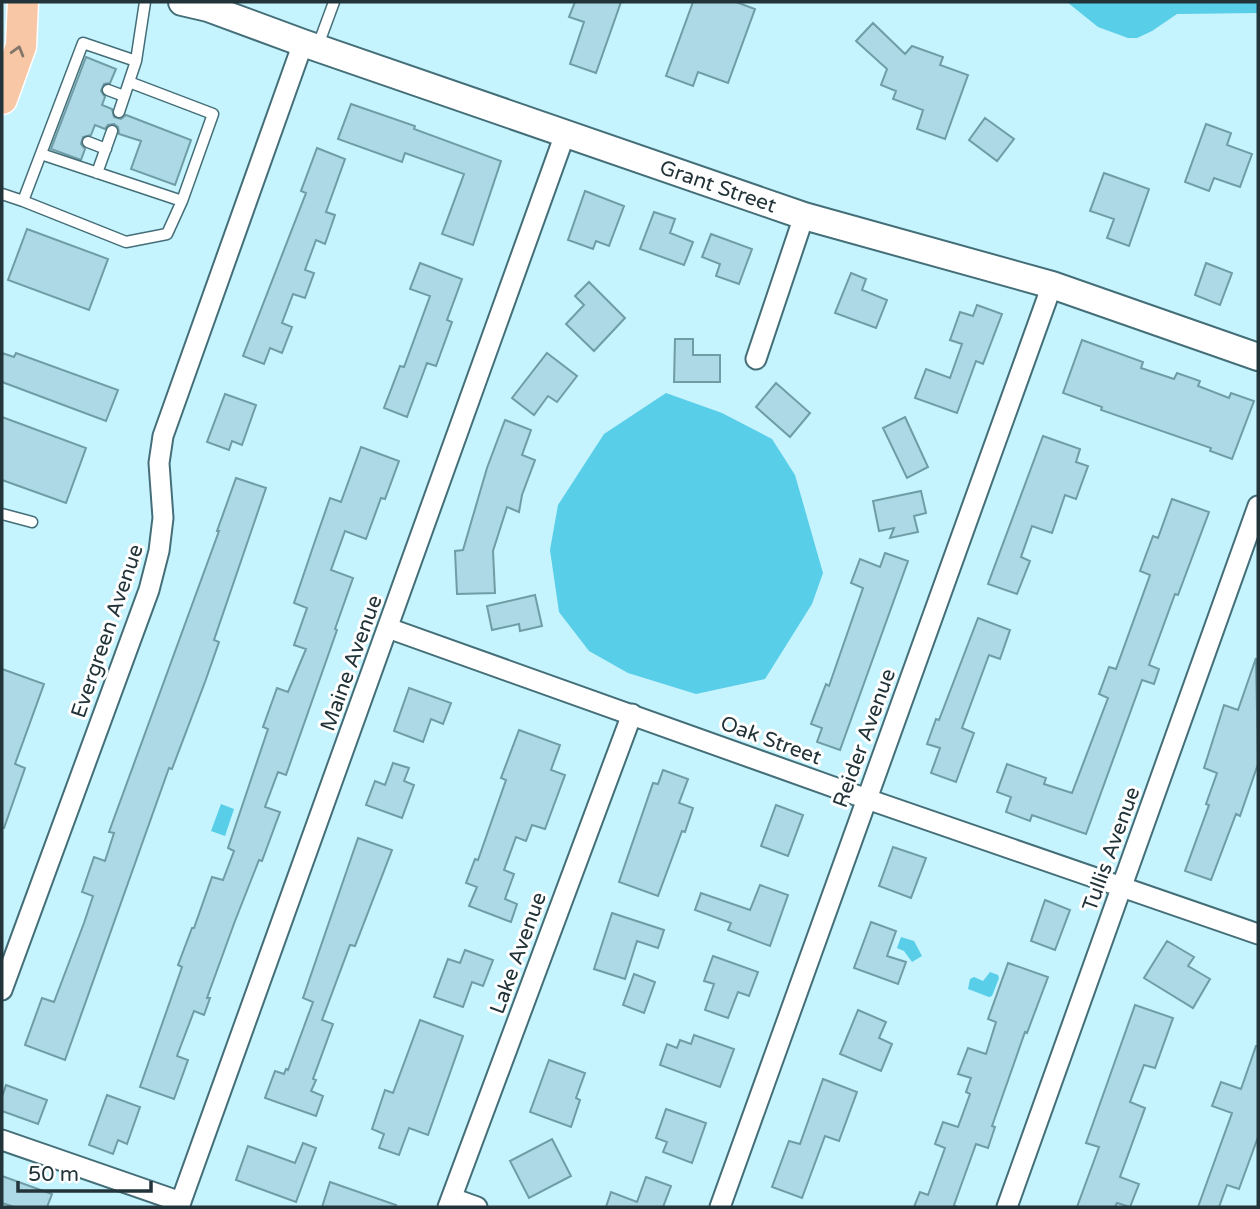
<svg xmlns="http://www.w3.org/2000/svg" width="1260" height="1209" viewBox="0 0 1260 1209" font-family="'Varela Round',sans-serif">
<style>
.water{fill:#58cee8}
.building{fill:#acd9e5;stroke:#709ca6;stroke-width:2}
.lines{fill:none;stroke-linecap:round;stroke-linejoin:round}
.lane-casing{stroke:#446e78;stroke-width:13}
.street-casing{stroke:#446e78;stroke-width:23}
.secondary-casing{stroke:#446e78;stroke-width:30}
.primary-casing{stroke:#fff;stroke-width:33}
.lane{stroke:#fff;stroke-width:10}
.street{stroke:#fff;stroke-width:19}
.secondary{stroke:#fff;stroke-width:26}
.primary{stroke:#f8c7a6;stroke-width:30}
.oneway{stroke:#82766a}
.labels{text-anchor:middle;stroke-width:6;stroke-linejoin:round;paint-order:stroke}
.street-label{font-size:21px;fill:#223439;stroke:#fff}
</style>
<rect width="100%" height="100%" fill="#c5f3fe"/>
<!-- water -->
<path class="water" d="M1067 2H1258V13L1177 14 1152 31 1137 38H1128L1098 27Z
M666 393 722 413 772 439 795 475 823 573 812 604 765 679 696 694 628 673 589 651 559 612 550 550 558 505 604 434Z
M221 804 234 809 225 836 211 831Z
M901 937 914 941 922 956 912 962 904 951 897 948Z
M990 972 998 975 999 978 992 996 989 997 968 989 970 979 974 977 983 981Z"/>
<!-- building -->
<path class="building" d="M575 2H621L596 73 570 64 584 22 569 17Z
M693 2H736L755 9 728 83 698 72 693 86 666 76Z
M873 23 905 54 912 46 943 57 940 65 968 75 945 139 917 129 923 110 893 99 896 91 881 85 887 69 856 41Z
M86 57 116 69 110 83 104 84 101 91 105 97 102 105 112 109 114 117 121 119 126 115 191 140 175 185 131 169 141 141 119 134 118 127 114 124 108 125 105 129 95 125 91 135 83 137 81 144 85 149 81 160 51 149Z
M351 104 415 126 414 129 501 161 473 245 442 234 464 174 405 153 402 162 338 139Z
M985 118 1014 139 997 161 969 140Z
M1206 124 1231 133 1227 145 1252 154 1240 187 1214 178 1209 191 1185 182Z
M317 148 345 159 326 212 335 215 325 244 316 240 305 270 314 273 305 298 293 294 282 323 292 327 282 353 270 348 264 364 243 356 306 193 301 191Z
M1104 173 1149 189 1129 246 1107 238 1114 219 1090 211Z
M585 191 624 206 609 246 596 241 593 249 568 240Z
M654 212 675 219 670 233 693 242 684 265 640 249Z
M27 229 108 259 89 310 8 280Z
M711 234 752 249 739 284 716 276 720 264 702 257Z
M420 263 462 279 447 320 452 322 436 366 427 363 407 417 384 408 400 366 404 367 430 296 410 289Z
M1206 263 1232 273 1220 305 1195 295Z
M851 273 866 279 862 290 887 300 876 328 835 313Z
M589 282 625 318 594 351 566 324 584 305 575 296Z
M977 305 1002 314 983 364 976 361 957 413 915 398 926 369 950 378 962 344 950 340 960 312 973 316Z
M675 339H693V355H720V382H674Z
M1082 340 1143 362 1141 368 1174 379 1177 373 1200 381 1198 386 1229 398 1231 393 1254 401 1232 459 1210 451 1211 448 1101 410 1102 407 1063 393Z
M2 353 14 357 16 353 118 390 106 421 2 382Z
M547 353 577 376 557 402 548 396 534 415 512 398Z
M776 383 810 413 790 437 756 407Z
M225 394 256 405 242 445 232 441 229 450 207 442Z
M2 417 86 448 66 503 2 480Z
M905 417 928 467 907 478 883 428Z
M505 420 531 430 522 455 535 460 522 495 519 512 507 507 493 551 495 593 457 594 455 551 463 550 487 468Z
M1043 436 1080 449 1076 462 1088 466 1076 499 1065 495 1052 533 1032 526 1021 557 1030 561 1017 594 988 584Z
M361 447 399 461 385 499 381 498 366 539 345 531 331 570 353 578 335 629 337 630 286 775 278 772 265 807 280 812 262 861 259 860 235 921 207 998H210L204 1015 194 1011 177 1056 188 1060 174 1099 140 1087 182 967 178 965 192 928H194L212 877 223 880 234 851 228 848 268 729 263 727 277 688 288 692 306 649 294 645 307 608 294 603 315 541 330 498 341 502Z
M236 478 266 488 214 640 219 642 205 682 172 769 169 768 65 1060 25 1045 42 998 54 1002 84 923 93 896 82 892 94 857 105 861 114 833 109 832 219 531H217Z
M921 491 926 513 914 516 918 532 890 538 894 528 879 531 873 501Z
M1172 499 1209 512 1178 595 1175 594 1149 665 1159 669 1154 684 1142 680 1086 834 1032 815 1030 821 1006 812 1011 797 997 792 1007 764 1046 778 1044 784 1072 793 1108 698 1099 694 1109 667 1116 669 1150 575 1140 571 1153 536 1158 538Z
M885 553 908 561 840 750 817 742 822 728 811 724 826 684 829 686 863 588 851 583 860 559 880 567Z
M535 595 542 626 520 631 519 624 492 630 487 606Z
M978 618 1010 630 1000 659 989 655 962 728 974 733 956 782 931 773 940 748 927 744 936 719 939 720Z
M1256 658 1258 764 1240 816 1236 814 1211 880 1185 871 1209 805 1206 804 1217 773 1204 768 1224 705 1238 710Z
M2 669 44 684 15 764 25 768 4 828H2Z
M409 688 451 703 443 724 431 719 423 742 394 731Z
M519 730 560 745 551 770 565 775 545 829 532 825 526 841 516 837 504 870 514 874 505 899 517 904 511 922 469 906 477 887 466 883 475 859 478 860 506 780 501 778Z
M393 763 409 768 404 781 414 785 402 818 366 805 375 781 385 785Z
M663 770 688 779 679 803 693 808 685 832 682 831 658 896 619 882 653 783 658 784Z
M776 805 803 815 788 856 761 846Z
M358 838 392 850 355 946 350 945 322 1020 333 1024 313 1079 316 1080 311 1091 323 1096 316 1116 265 1098 275 1071 284 1074 286 1069 288 1070 313 1002 303 998Z
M893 847 926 858 911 898 879 886Z
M760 885 788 895 770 946 728 930 731 923 695 910 701 893 750 910Z
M1045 900 1070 910 1055 950 1031 941Z
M612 913 664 930 658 948 637 941 625 979 594 969Z
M871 922 896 931 887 956 906 962 898 984 854 968Z
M1167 941 1194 957 1188 966 1210 979 1193 1008 1144 978Z
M465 950 493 960 483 986 472 982 463 1007 434 997 448 959 460 963Z
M713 956 758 972 749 996 738 992 728 1018 705 1010 714 984 704 981Z
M1008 963 1048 977 1027 1033 1025 1032 992 1126 995 1127 988 1148 976 1144 954 1205 957 1207H914L920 1192 928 1195 945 1148 935 1144 943 1122 958 1127 970 1094 966 1092 971 1078 958 1074 968 1048 986 1054 996 1022 988 1019Z
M634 974 655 982 644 1013 623 1005Z
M1135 1005 1173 1018 1155 1068 1144 1065 1130 1102 1145 1108 1120 1177 1139 1184 1130 1207 1117 1203 1115 1207H1077L1099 1147 1086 1143Z
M858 1010 886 1022 879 1038 892 1044 881 1071 840 1054Z
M420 1020 463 1036 428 1135 409 1128 399 1155 379 1148 384 1134 372 1129 385 1090 393 1093Z
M694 1035 734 1049 720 1087 660 1065 667 1044 677 1048 680 1040 691 1044Z
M1256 1046H1258V1137L1239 1189 1227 1185 1219 1207H1198L1232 1113 1212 1106 1221 1082 1241 1089Z
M549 1060 585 1073 576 1098 580 1100 571 1127 530 1112Z
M823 1079 857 1092 839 1141 825 1136 802 1198 772 1187 789 1141 800 1144Z
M6 1085 47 1100 38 1124 2 1111V1097Z
M107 1095 140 1107 127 1144 118 1140 113 1154 89 1145Z
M666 1109 706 1123 692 1163 663 1152 667 1142 656 1138Z
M552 1139 571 1176 529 1198 510 1161Z
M303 1143 316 1148 296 1202 236 1180 248 1146 295 1163Z
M2 1176 52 1194 47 1207H14L2 1203Z
M646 1177 671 1186 663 1207H606L611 1192 637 1202Z
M330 1182 396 1205 395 1207H322Z"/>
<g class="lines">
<defs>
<path id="lane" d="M317 48 334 2
M108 90 124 96
M119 112 129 82
M88 142 106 149
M41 154 182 201
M97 173 112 131
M2 194 23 201 83 43 136 61 145 2
M23 201 126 242 167 234 182 201 213 114 129 82 136 61
M2 514 32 522"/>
<path id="street" d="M756 359 804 216
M388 628 867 799 1258 934
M2 990 149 590 159 551 163 518 159 463 163 436 303 43
M2 1140 181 1202
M452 1198 477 1207
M179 1207 565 134
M448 1207 632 714
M720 1207 1052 285
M1007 1207 1258 506"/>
<g id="secondary">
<path id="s1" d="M182 2 208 8 303 43 804 216 1052 285 1258 357"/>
</g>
<path id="primary" d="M2 99 21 46 23 2"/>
</defs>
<!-- lane casing -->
<use href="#lane" class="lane-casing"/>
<!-- street casing -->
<use href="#street" class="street-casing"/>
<!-- secondary casing -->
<use href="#secondary" class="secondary-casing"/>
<!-- primary casing -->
<use href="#primary" class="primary-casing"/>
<!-- lane -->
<use href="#lane" class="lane"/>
<!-- street -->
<use href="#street" class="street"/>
<!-- secondary -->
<use href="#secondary" class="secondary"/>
<!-- primary -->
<use href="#primary" class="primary"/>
</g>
<!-- one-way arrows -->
<defs><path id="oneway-chevron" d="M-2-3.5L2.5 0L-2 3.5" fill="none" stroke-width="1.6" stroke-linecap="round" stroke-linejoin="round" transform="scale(1.75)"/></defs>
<use class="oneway" href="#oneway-chevron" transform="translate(18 51) rotate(-74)"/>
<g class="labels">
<!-- street labels -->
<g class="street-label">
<text dy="7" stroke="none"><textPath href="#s1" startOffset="567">Grant Street</textPath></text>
<text transform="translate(107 631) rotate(-71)" y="7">Evergreen Avenue</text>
<text transform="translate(351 663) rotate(-70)" y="7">Maine Avenue</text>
<text transform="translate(864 738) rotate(-70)" y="7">Reider Avenue</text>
<text transform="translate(771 740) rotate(20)" y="7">Oak Street</text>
<text transform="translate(1111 849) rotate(-70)" y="7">Tullis Avenue</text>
<text transform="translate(518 953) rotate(-70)" y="7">Lake Avenue</text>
</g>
</g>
<!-- border -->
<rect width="1260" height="1209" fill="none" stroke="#223439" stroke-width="7"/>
<!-- scale -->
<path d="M18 1181v10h133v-10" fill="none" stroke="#223439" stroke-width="3.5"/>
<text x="28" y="1181" font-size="21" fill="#223439" stroke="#ffffff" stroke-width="5" paint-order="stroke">50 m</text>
</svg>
